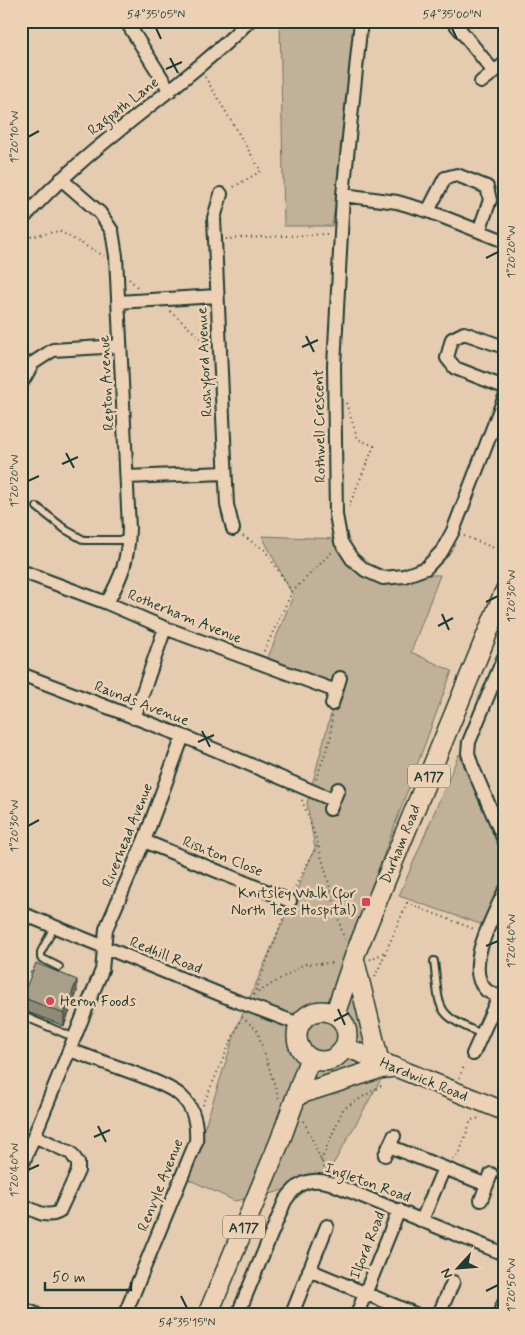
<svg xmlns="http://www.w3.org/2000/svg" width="525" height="1335" viewBox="0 0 525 1335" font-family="Mynerve,sans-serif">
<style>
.green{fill:#c0b198;stroke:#707766}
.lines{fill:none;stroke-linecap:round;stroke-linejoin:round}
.lane-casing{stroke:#1f3d34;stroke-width:10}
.street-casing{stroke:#1f3d34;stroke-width:16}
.secondary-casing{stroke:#1f3d34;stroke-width:21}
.primary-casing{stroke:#1f3d34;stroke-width:22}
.path{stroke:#1f3d34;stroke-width:2;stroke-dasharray:1 4;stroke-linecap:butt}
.lane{stroke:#edd1b4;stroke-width:6}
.street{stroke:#edd1b4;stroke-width:12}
.secondary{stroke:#edd1b4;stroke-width:18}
.primary{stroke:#edd1b4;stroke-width:19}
.wall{fill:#908976;stroke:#1f3d34}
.shaded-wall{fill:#766f60;stroke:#1f3d34}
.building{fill:#a89f89;stroke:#1f3d34}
.ticks{fill:none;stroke:#1f3d34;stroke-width:2}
.poi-dot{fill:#d1495b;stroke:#edd1b4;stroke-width:2}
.labels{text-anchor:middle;stroke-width:5;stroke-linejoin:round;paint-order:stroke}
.shield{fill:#edd1b4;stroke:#5d695a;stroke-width:1}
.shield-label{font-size:14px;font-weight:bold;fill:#1f3d34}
.street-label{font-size:15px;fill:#1f3d34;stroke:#edd1b4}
.poi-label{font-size:15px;fill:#1f3d34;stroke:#edd1b4;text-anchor:end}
.neatline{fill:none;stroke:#1f3d34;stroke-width:2}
.ticks-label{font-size:12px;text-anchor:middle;fill:#1f3d34}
</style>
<rect width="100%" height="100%" fill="#e5cbaf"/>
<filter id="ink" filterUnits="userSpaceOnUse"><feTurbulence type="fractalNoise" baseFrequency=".02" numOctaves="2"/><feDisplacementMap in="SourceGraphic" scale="10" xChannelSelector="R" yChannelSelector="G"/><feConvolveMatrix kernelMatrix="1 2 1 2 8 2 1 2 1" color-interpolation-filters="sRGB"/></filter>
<g filter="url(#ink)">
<!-- green -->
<path class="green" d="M280 21H363L332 226H284Z
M262 536 340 539 366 574 440 575 411 652 452 671 355 932 389 1065 327 1175 274 1193 235 1201 188 1179 237 1027 315 848 307 803 339 684 267 660 293 596Z
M459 754 504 850V874L486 926 399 896Z"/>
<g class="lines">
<defs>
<path id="lane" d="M37 507 66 530 84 540H129
M54 927 41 952V958L59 967
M434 961C440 1010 434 1014 482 1034
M21 1015 75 1038"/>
<path id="street" d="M126 21 170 91
M361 21 343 195 334 366 336 515 341 542 352 559 365 570 383 578 404 576 426 568 442 551 453 531 504 399
M453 21 494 72
M481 82 504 64
M61 179 100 213 112 231 116 256 129 529C128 560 122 576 107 603
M221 194 214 218 227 505 233 529
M343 195 397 202 428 211 504 241
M428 211 445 178 457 175 487 187 490 200 479 231
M21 221C88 144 177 93 249 21
M118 302 217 296
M504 347 464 333 452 339 447 358 455 368 504 387
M21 384 33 363 53 350 120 346
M127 477 225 473
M21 571 107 603 165 628 336 691
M504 657 469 742 468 753 472 766 504 840
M21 674 183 736 333 800
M332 704 340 678
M134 718 165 628
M330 809 338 789
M144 841 290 901
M504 892C494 916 463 968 486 990 491 994 499 996 504 999
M21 913 234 1000 299 1024
M70 1050C95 1060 165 1081 181 1096 195 1109 197 1125 196 1142L125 1314
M473 1054 499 996
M389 1146 487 1185
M385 1155 394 1136
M21 1168 102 970 106 929 144 841 183 736
M481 1200 491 1174
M21 1204C33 1210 46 1219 59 1212L78 1171V1163L71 1153 34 1136
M422 1220 444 1168
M309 1270 415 1314
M21 1308 36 1314
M238 1314 285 1201C297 1183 309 1177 330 1183L504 1254
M292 1314 327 1226
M357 1314 399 1210
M439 1314 453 1282
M499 1314 504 1303"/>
<path id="secondary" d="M345 1047 504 1111"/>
<path id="primary" d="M354 958 379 1061
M297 1036a25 25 0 1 1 50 0a25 25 0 1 1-50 0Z
M335 1014 356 952 504 593
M297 1095 378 1069 394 1067
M208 1314 280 1141 310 1058"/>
</defs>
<!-- lane casing -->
<use href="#lane" class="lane-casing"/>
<!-- street casing -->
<use href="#street" class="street-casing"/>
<!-- secondary casing -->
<use href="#secondary" class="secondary-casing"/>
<!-- primary casing -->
<use href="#primary" class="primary-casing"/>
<!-- path -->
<path class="path" d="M205 77 261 171 232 188
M21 239 59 231 104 256
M226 239 328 234
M129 279 138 288
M170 311 207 344
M346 403 358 439 374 446 349 506
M243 536 265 550 292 592
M464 536 504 552
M264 651 292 592 332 552
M316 779 331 737 332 716
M302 800 318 844 344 939
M293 891 318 844
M370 959 372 960 384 952
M21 968 33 973
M375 977 407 903 474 929
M254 995 285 913
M254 995 304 964 335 963
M242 1017 257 1030 279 1099
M459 1078 465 1064
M203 1105 241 1018
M304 1121 325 1169
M453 1159 459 1154 471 1120 480 1118
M321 1161 343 1109 382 1085"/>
<!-- lane -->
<use href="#lane" class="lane"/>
<!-- street -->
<use href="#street" class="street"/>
<!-- secondary -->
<use href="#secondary" class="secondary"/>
<!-- primary -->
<use href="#primary" class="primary"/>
</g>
<!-- wall -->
<path class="wall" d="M77 992 64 1026 22 1010V997Z"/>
<!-- shaded-wall -->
<path class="shaded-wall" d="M77 980V992L64 1026V1014Z"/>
<!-- building -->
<path class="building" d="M36 963 77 980 64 1014 22 997Z"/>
</g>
<!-- ticks -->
<path class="ticks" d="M156 28 161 39M452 28 457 39M170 58 178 73M166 69 182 62M28 137 39 131M486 258 498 252M306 336 314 352M302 347 318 340M66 453 74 468M62 464 78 457M28 481 39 476M486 602 498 596M442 614 449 630M438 626 453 618M202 731 210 747M198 742 214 735M28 826 39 820M486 946 498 941M338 1009 345 1025M334 1021 349 1013M98 1126 106 1142M94 1137 110 1130M28 1170 39 1165M486 1291 498 1285M181 1296 187 1308"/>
<!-- markers -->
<g class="poi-dot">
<rect x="361" y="897" width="10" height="10" rx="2.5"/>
<circle cx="50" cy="1001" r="5"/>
</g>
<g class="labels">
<!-- shield labels -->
<g class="shield">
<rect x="408" y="764.5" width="42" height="23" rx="4"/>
<rect x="223" y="1215.5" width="42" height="23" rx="4"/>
</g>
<g class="shield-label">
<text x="429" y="781">A177</text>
<text x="244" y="1232">A177</text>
</g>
<!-- street labels -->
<g class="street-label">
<text transform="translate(123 106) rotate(-38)" y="5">Ragpath Lane</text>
<text transform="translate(204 362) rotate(-93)" y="5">Rushyford Avenue</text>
<text transform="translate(106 383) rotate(-93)" y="5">Repton Avenue</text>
<text transform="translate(319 426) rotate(-91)" y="5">Rothwell Crescent</text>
<text transform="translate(185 616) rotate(22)" y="5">Rotherham Avenue</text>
<text transform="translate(142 703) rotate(21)" y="5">Raunds Avenue</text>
<text transform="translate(127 835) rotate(-68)" y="5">Riverhead Avenue</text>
<text transform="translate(400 844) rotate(-68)" y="5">Durham Road</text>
<text transform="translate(223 856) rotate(22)" y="5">Rishton Close</text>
<text transform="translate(166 955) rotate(22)" y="5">Redhill Road</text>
<text transform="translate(424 1079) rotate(22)" y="5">Hardwick Road</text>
<text transform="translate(368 1182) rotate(20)" y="5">Ingleton Road</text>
<text transform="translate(160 1185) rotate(-68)" y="5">Renvyle Avenue</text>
<text transform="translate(367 1245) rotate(-68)" y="5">Ilford Road</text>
</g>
<!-- poi labels -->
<g class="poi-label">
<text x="356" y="898">Knitsley Walk (for<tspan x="356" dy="17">North Tees Hospital)</tspan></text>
<text x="60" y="1006" text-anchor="start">Heron Foods</text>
</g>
</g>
<!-- margin -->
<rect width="525" height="1335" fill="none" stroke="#edd1b4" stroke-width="55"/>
<!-- north arrow -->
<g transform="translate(458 1268) rotate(244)" stroke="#edd1b4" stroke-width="4" paint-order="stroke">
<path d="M0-4L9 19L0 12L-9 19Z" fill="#1f3d34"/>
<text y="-8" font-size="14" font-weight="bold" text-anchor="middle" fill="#1f3d34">N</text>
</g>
<!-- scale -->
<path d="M45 1282v8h86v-8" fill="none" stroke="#1f3d34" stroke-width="2.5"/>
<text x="52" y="1282" font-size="15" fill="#1f3d34" stroke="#edd1b4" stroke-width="4" paint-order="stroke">50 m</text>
<rect x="28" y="28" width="470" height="1280" class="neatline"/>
<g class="ticks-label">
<text x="156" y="18">54°35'05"N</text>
<text x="452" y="18">54°35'00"N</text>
<text transform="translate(14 137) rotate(-90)" y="4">1°20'10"W</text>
<text transform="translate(511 252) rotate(-90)" y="4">1°20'20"W</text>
<text transform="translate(14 481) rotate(-90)" y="4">1°20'20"W</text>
<text transform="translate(511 596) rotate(-90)" y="4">1°20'30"W</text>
<text transform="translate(14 826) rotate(-90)" y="4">1°20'30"W</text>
<text transform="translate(511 941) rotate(-90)" y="4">1°20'40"W</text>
<text transform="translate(14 1170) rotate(-90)" y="4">1°20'40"W</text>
<text transform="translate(511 1285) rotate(-90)" y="4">1°20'50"W</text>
<text x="187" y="1326">54°35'15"N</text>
</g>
</svg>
